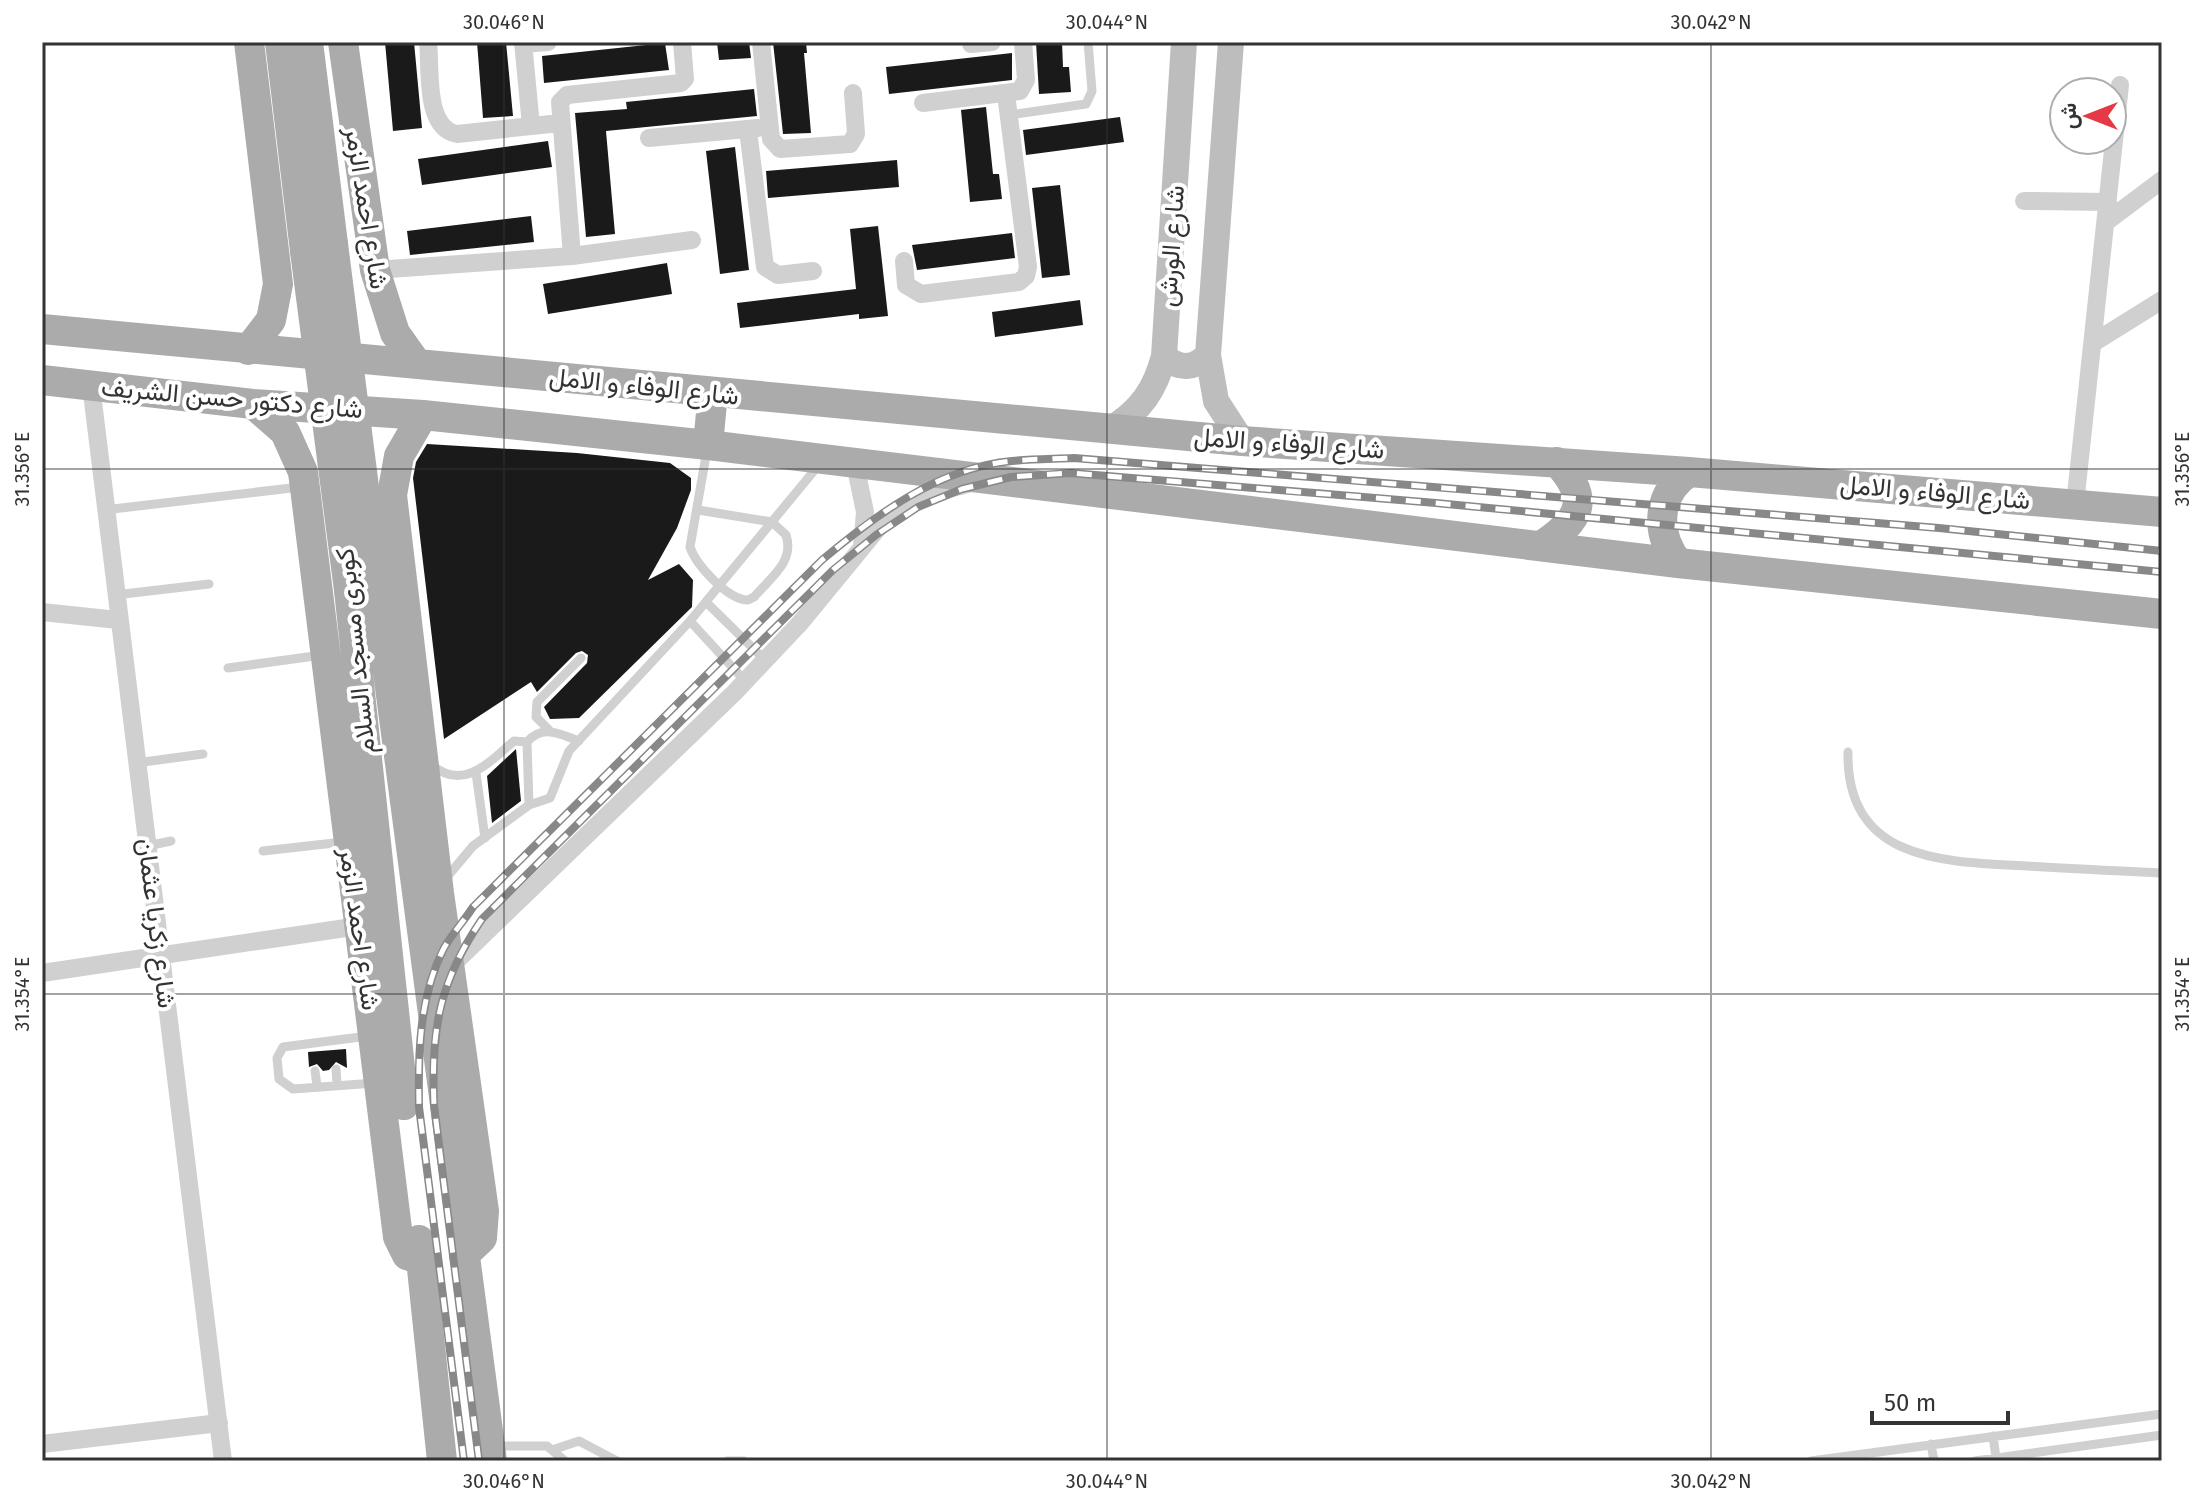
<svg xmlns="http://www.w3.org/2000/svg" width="2204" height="1503" viewBox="0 0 2204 1503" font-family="'Fira Sans',Vazirmatn,sans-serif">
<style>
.building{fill:#1a1a1a}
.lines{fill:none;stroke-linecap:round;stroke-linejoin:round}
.lane{stroke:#d0d0d0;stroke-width:9}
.street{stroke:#d0d0d0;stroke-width:18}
.secondary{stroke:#bdbdbd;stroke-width:26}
.primary{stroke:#ababab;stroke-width:30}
.rail-casing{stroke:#888;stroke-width:8}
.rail{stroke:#fff;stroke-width:5;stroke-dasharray:15;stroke-linecap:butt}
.primary-bridge{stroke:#ababab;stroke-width:30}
.ticks{fill:none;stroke:#333;stroke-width:2;stroke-opacity:0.45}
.labels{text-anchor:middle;stroke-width:8;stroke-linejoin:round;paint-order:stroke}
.street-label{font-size:26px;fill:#333;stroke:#fff}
.neatline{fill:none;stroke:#333;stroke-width:3}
.ticks-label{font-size:20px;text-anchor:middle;fill:#333}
</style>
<rect width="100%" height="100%" fill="#fff"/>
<!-- building -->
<path class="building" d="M385 42H414L422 128 393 131Z
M477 42H506L513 116 483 118Z
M717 42H749L751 58 719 60Z
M773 42H806L807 53H804L811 133 783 134Z
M1036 42H1062L1063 67H1069L1071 92 1039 94Z
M665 43 669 70 544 83 542 56Z
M1012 53V80L889 94 886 67Z
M754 89 757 116 606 131 615 234 586 237 575 113 627 109 626 102Z
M986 107 993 174H999L1002 199 970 202 961 110Z
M1120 117 1124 142 1026 155 1023 130Z
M548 141 552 167 422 185 418 159Z
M735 147 749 270 720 274 706 151Z
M897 160 899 187 768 198 766 171Z
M1060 185 1070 275 1042 278 1032 188Z
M531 216 534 242 410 255 407 231Z
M878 226 888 316 859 319V314L740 328 737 303 856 289 850 229Z
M1012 233 1015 258 917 270 912 245Z
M667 263 672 294 548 314 543 284Z
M1080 300 1083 325 995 337 992 312Z
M427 444 577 453 670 463 691 478V490L677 528 648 580 679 564 693 580 692 607 579 718 550 719 544 707 587 663 588 655 582 651 576 653 537 692 531 682 444 739 413 478 416 462Z
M516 749 521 801 492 823 487 776Z
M346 1049 347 1068 336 1062 329 1070 323 1071 317 1064 309 1067 308 1052Z"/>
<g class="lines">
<!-- lane -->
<path class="lane" d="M1009 115 1086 104 1092 91 1088 42
M104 510 300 487
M698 510 772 522 786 535C795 562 770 578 754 597L748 600C728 600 696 565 690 547L707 450
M115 595 209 584
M706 602 765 660
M690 621 745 681
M228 668 322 655
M549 730 536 717 537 702 581 658
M527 742C543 724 559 734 579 741
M1848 752C1846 862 1945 862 2027 866 2072 869 2117 871 2162 873
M136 763 203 754
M432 765C464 792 490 761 514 741L527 742 529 805 473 846 447 877
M476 773 485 838
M529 805 550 798 569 751 690 621 818 466
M147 846 171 841
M263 851 343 842
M368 1036 283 1047 277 1058 279 1079 293 1089 375 1083
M336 1069 337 1084
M315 1071 317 1086
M1993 1436 1996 1458
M1931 1444 1934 1461
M495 1446H547L565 1461
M555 1449 579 1441 617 1461
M727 1461H744
M1811 1461 2162 1414
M1975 1461 2162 1435"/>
<!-- street -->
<path class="street" d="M428 42C431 69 424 128 457 134L560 123
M523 42 531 126
M761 42 771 139 780 149 850 144 856 134 853 93
M523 44 548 42
M971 44 992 42
M923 103 1020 91 1026 80 1023 42
M748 130 765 267 778 275 813 271
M649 138 758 128
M2024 201 2108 202
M2106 222 2162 180
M572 256 560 102 567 95 681 83 685 79 682 42
M904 261 906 285 921 294 1019 282 1026 276 1028 267 1006 94
M375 270 572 256 692 240
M2093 343 2162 300
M91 385 223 1461
M855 464 865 512 862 547
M2075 504 2120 85
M42 612 118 620
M450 967 735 692 801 622 883 522 924 495 968 484
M42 973 359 926
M42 1444 219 1423"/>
<!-- secondary -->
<path class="secondary" d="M1231 42 1208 355 1216 401 1242 441
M1164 356C1179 370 1194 369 1208 355
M1111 429C1141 410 1155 390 1164 356L1184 42"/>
<!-- primary -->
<path class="primary" d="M280 42 305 251
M308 42 333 244
M343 42 375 270 395 333 417 364
M42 329 1242 441 1689 472 2162 512
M248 350 271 320 278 284 249 42
M42 380 253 404 423 415 708 445 1678 563 2162 614
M253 404 285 432 303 472 398 1237 407 1255 421 1260
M423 415 399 456 392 495 439 893 484 1211 482 1238 464 1255
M708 445 713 392
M1541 546C1580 520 1592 500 1557 462
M1678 563C1655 533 1656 494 1689 472
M377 589 492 1461
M349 590 404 1105
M419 1240 442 1461"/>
<defs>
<path id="rail" d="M464 1461 419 1107C418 1054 419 997 444 948 452 934 464 921 473 907L822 560C877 514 938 468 1012 461 1032 459 1053 459 1074 458L1939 528 2162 551
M479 1461 434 1105C431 1029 439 982 482 919L833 570 876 535 918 507 962 489 1011 477 1071 473 1436 503 2162 572"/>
</defs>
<!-- rail casing -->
<use href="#rail" class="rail-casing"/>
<!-- rail -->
<use href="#rail" class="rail"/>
<!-- primary-bridge -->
<path class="primary-bridge" d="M333 244 377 589
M305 251 349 590"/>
</g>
<!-- ticks -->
<path class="ticks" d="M504 42V1461M1107 42V1461M1711 42V1461M42 469H2162M42 994H2162"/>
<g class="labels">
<!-- street labels -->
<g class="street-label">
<text transform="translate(367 208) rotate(81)" y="9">شارع احمد الزمر</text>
<text transform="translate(1171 246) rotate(-86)" y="9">شارع الورش</text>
<text transform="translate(644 386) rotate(6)" y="9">شارع الوفاء و الامل</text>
<text transform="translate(232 398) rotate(5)" y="9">شارع دكتور حسن الشريف</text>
<text transform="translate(1289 443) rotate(4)" y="9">شارع الوفاء و الامل</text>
<text transform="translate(1935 492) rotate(5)" y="9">شارع الوفاء و الامل</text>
<text transform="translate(355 651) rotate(-96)" y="9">كوبرى مسجد السلام</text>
<text transform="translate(157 923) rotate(83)" y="9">شارع زكريا عثمان</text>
<text transform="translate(360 929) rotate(82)" y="9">شارع احمد الزمر</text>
</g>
</g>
<!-- border -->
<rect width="2204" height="1503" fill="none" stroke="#ffffff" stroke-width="88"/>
<!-- north arrow -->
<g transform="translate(2088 116) rotate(270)"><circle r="38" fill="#ffffff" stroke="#adadad" stroke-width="2"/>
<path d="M0-6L14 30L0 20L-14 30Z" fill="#e63946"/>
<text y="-12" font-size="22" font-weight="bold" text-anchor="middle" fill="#333333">ش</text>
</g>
<!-- scale -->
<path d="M1872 1411v12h136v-12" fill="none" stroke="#333333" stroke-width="4"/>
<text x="1884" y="1411" font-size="24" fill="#333333" stroke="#ffffff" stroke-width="6" paint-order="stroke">50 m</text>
<rect x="44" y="44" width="2116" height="1415" class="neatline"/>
<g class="ticks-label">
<text x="504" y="29">30.046°N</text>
<text x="1107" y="29">30.044°N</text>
<text x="1711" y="29">30.042°N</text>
<text transform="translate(2182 469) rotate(-90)" y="7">31.356°E</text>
<text transform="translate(22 469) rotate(-90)" y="7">31.356°E</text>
<text transform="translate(2182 994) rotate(-90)" y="7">31.354°E</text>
<text transform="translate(22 994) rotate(-90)" y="7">31.354°E</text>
<text x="504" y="1488">30.046°N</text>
<text x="1107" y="1488">30.044°N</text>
<text x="1711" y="1488">30.042°N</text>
</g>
</svg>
